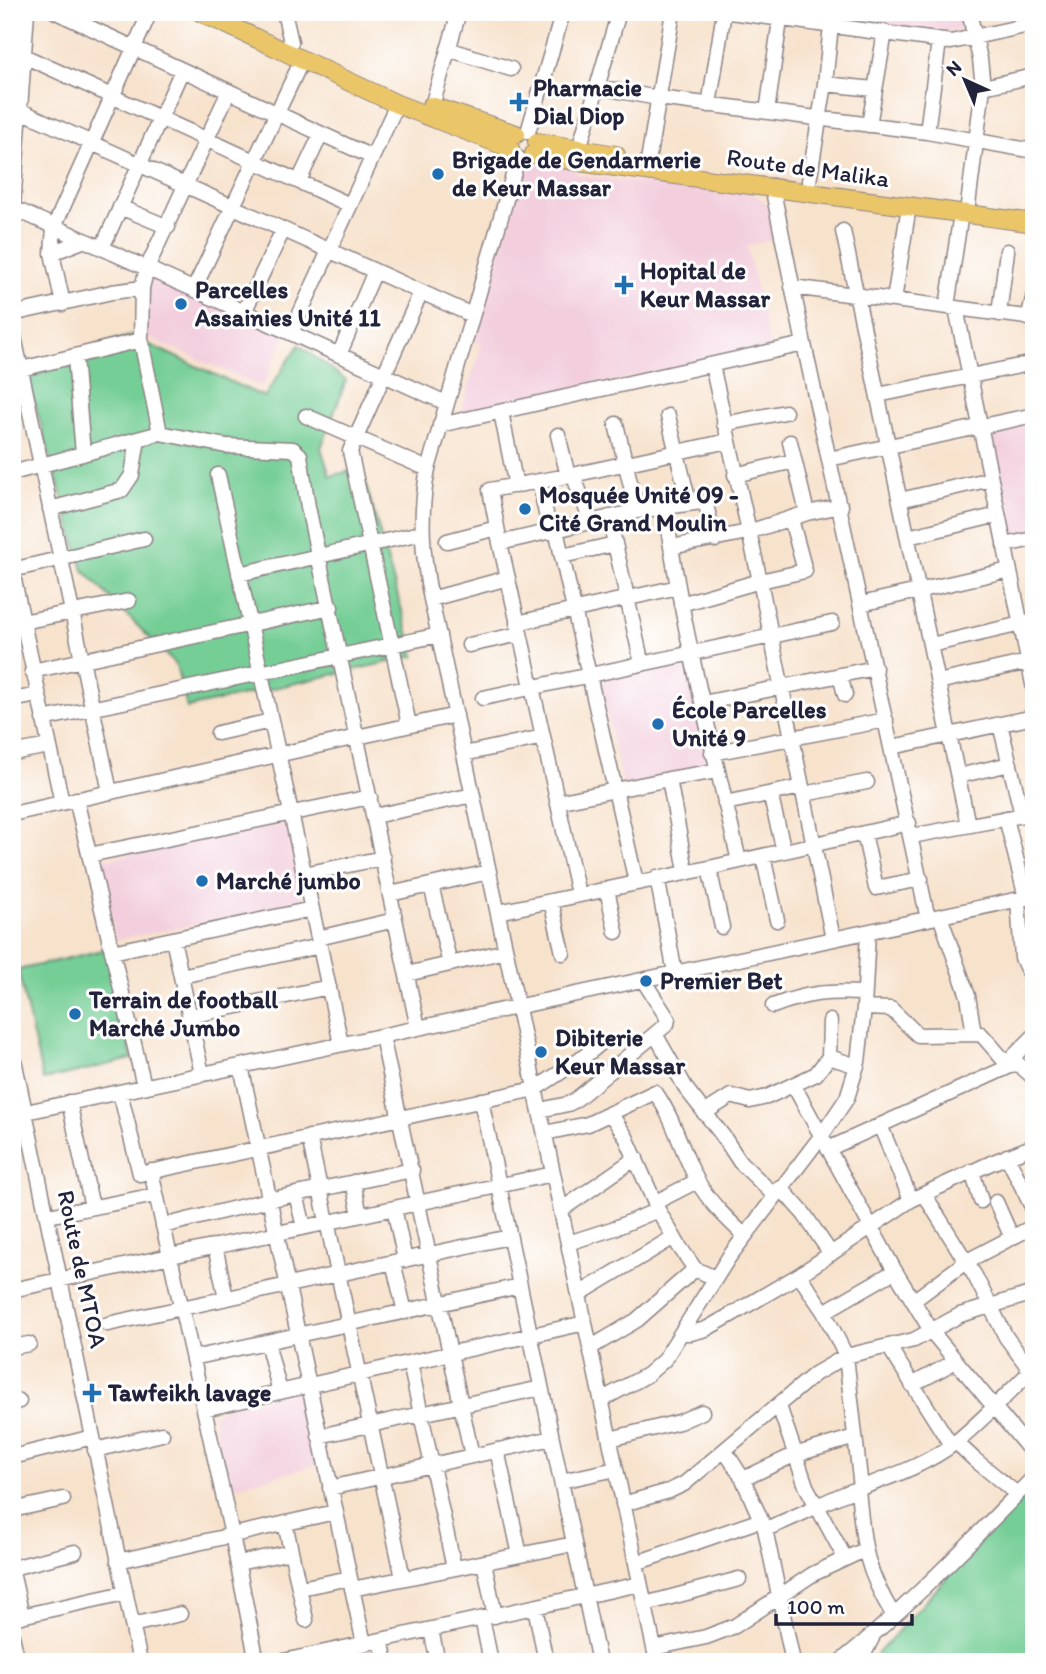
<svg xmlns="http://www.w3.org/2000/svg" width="1046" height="1674" viewBox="0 0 1046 1674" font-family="Itim,sans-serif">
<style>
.built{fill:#f3cfde}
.green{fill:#74ce95;stroke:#4b7868;stroke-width:2}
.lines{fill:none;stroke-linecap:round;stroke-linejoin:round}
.minor-casing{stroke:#8c8284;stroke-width:17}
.major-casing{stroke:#8c8284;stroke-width:20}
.minor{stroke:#fff;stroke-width:14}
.major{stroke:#ebc669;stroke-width:18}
.poi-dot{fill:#1f6fb2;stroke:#fff;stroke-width:2.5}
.labels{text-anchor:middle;stroke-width:6;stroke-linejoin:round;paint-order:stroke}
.poi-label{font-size:24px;font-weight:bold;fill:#22223b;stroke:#fff;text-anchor:start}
.street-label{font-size:24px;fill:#22223b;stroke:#fff}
</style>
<rect width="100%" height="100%" fill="#fff"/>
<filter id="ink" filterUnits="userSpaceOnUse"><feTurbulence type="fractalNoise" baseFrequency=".0143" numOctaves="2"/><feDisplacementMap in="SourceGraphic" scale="14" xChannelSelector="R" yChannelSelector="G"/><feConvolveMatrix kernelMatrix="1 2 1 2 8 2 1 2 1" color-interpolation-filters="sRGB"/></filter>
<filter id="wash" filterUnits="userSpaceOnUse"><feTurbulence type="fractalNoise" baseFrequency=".00686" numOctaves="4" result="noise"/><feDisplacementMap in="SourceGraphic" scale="28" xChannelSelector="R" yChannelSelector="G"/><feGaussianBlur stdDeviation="1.57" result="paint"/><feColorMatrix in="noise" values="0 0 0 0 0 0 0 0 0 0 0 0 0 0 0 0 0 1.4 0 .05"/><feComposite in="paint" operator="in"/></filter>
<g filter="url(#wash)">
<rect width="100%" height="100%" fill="#f7e2cc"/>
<!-- built -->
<path class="built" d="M848 12H966L971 30 928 34 850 20Z
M525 163 569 166 579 175 696 190 708 184 748 190 766 203 775 239 747 246 770 348 460 414 482 344 475 341Z
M147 273 286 335 262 387 144 336Z
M1034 421V534L1012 539 987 431Z
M692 658 717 769 624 790 599 679Z
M288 822 303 903 115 940 100 860Z
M304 1389 321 1464 229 1488 213 1416 222 1408Z"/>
<!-- green -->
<path class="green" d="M130 336 264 397 299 345 346 380 321 448 330 476 361 468 415 656 187 708 176 665 83 570 24 366Z
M107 949 132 1059 43 1080 18 970Z
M1034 1488V1662H870L1002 1517Z"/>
</g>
<g filter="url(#ink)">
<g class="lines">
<defs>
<path id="minor" d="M56 12 372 157
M284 12 291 42
M518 12 525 14
M730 12 951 42 1034 24
M448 49 511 69
M24 56 350 205
M825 84 874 89
M597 87 658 98 927 132 1034 151
M983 87 1034 76
M709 105 724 12
M432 106 459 12
M19 110 472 315
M767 112 780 20
M869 125 885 32
M528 132 563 12
M927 132 939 41
M579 149 619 12
M518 158 428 469C419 514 422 555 431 599L657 1662
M648 161 673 12
M299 181 321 134
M809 181 825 84 831 25
M772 186 804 344 928 919
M968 205 983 87 980 59 969 12
M120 207 168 227
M13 208 446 403
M12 220 27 12
M843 231 968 825
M12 242V255
M102 248 182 70
M52 253 85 240
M792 287 1034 318
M194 289 302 60
M894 300 909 206
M63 304 52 253 54 227 150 12
M947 307 961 213
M956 308 1034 689
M244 312 283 230
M12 314 112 292 142 288 147 268 229 91
M999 314 1007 251
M1028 318 1034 295
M12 327 110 792
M291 333 397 104
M339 355 375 271
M75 357 83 454
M712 365 760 581 833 939
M13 371 141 340
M878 395 1034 363
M501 412 516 486
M306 416 428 469
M668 416 689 503
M616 424 637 511
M724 424 785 412
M440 425 804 344
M160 433 226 446 293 449 300 455 308 507 418 1028
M558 435 568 476
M790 442 807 513
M829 459 1034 415
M12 473 160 433 141 340 142 288
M218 475 341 1044
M573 475 591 521
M735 475 794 461
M539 481 550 532
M900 500 991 479
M665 508C682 627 712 744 739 861
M50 509 122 490 132 475 138 439
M609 517 642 664
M556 530 636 882
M908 537 998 515
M447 541 497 528
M500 543 637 511 701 502 706 505 715 540
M1004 545 1034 539
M671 547 748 532 807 513 841 506
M562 556 615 544
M12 570 144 539
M12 571 62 803
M239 574 421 533
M431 599 508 578
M681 604 760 581 805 571 791 519
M861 604 1009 570
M22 622 129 601
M517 623 678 587
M469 645 520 634
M931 645 1034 621
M32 671 331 607
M840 675 845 695
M938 682 1028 662
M483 698 832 623
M12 700 38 695
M703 703 875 668
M43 719 439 635
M1000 724 1022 815
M409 725 350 451 421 292
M218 733 271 721
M892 747 1034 717
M12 753 49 746
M712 753 886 720
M464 754 543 737
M958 776 1010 764
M770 794 784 851
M804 794 867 782
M76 799 144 1086
M557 802 669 779
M725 803 802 787
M12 814 456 715
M374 816 473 795
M1006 818 1026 898
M864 833 876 888 921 879
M912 836 1034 813
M89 855 370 797
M763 856 777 920
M709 868 722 927
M686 871 669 779 717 771
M304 874 383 858
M657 877 675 973
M431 885 450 964
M607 889 616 932
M390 894 489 872
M578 894 500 543 490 490 568 476 728 441
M1018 900 1022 958 1034 984
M551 901 563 953
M498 912 709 868 909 823
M940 916 968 996 974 1034
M318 938 395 920
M173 939 202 1074
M112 952 312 909
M407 974 506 951
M181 976 320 946
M643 980 668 1019 667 1024 655 1034 687 1090 723 1136 740 1162 774 1195
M773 1006C807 993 828 991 864 993
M864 1008 891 1009 918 1035 981 1034 1009 1066
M190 1016 329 987
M382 1036 472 1456
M1034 1036 1014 1056 1017 1063 1034 1078
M12 1050 140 1662
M829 1057 857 1066
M241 1066 364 1644
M794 1086 895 1271 932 1332 1034 1455
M120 1092 140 1174 535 1089 581 1059 601 1043
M481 1100 599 1662
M69 1102 92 1207
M540 1110 568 1104 574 1101 655 1034
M610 1113 626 1137 658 1210 679 1246 695 1269 715 1278
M704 1113 731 1096 750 1101 767 1097 816 1074 829 1057 830 1021
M12 1115 1034 896
M880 1125 911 1200
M545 1133 588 1124 655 1092C675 1120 682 1153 698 1182 710 1203 727 1219 745 1236
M309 1137 403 1578
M828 1149 1017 1063
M1007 1156 1034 1211
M151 1171 232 1535 257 1662
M972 1171 981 1201
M353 1182 360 1215
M780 1187 804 1214 831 1254
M296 1194 304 1227
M924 1194 975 1276 1006 1337 1031 1371
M656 1202 697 1181
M996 1202 1012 1238
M394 1208 405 1260
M561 1210 636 1158
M48 1216 156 1195
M163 1226 268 1200 412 1170
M568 1243 615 1228 658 1210
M215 1246 226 1298
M393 1262 405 1312
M799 1275 824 1312 846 1356 861 1488
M12 1290 553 1174
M579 1294 674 1237
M913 1301 967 1261 1034 1226
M824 1312 895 1271
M108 1324 509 1237
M681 1333H691L706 1329 729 1316 799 1275 911 1200 991 1163 1034 1146
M267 1342 280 1392
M12 1347 29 1344
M889 1347 951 1445
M590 1348 637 1320 695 1269
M193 1358 520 1286
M410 1363 454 1568
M912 1385 956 1361
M601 1400 647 1375 664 1360 729 1257 822 1135 847 1098 858 1062 864 1008 868 932
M12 1403 19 1401
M779 1406 806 1486 845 1558
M204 1409 585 1323
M319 1436 541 1388
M610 1439 679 1422 702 1412
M956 1442 974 1459 1017 1494
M95 1450 162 1434
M497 1450 520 1555
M725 1451 743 1479 765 1529 793 1662
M12 1457 93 1437
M743 1479 794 1455 855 1437
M561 1481 616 1469
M330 1488 552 1438
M858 1489C863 1543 864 1568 894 1616
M623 1504 669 1491 684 1484 815 1374 846 1356 914 1340 960 1315 1034 1293
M12 1510 63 1499
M285 1523 306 1620
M765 1529C793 1519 817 1505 844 1494 883 1479 922 1468 956 1442 983 1420 1008 1393 1034 1368
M118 1561 335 1512
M484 1562 495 1616
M238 1563 291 1552
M636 1563 761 1520
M12 1568 75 1552
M12 1572 22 1616
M300 1588 350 1578
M352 1589 574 1544
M645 1604 739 1579
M535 1607 546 1662
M12 1618 125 1593
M482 1618 491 1662
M132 1625 180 1614
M431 1630 438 1662
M12 1636 18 1662
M381 1640 386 1662
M654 1648 706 1637 735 1626 813 1574 864 1550
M279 1662 640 1584
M840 1662C910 1606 971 1541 1034 1477
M860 1662 872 1638"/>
<path id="major" d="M200 12 397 104 510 148
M431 106 516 134
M537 142 616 155
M534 154 579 162 1034 223"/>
</defs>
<!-- minor casing -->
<use href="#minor" class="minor-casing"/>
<!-- major casing -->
<use href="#major" class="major-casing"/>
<!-- minor -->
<use href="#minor" class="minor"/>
<!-- major -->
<use href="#major" class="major"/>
</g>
</g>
<!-- markers -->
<g class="poi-dot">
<path d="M515.5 91.5h7v7h7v7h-7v7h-7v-7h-7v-7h7z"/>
<circle cx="438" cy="174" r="7"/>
<path d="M620.5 274.5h7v7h7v7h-7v7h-7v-7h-7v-7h7z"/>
<circle cx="181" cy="304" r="7"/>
<circle cx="525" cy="509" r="7"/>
<circle cx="658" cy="724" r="7"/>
<circle cx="202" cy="881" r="7"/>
<circle cx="646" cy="981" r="7"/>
<circle cx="75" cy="1014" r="7"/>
<circle cx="541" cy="1052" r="7"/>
<path d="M88.5 1382.5h7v7h7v7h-7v7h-7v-7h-7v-7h7z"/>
</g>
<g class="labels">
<!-- poi labels -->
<g class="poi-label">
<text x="533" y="96">Pharmacie<tspan x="533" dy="28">Dial Diop</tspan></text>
<text x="452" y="168">Brigade de Gendarmerie<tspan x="452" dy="28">de Keur Massar</tspan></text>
<text x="640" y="279">Hopital de<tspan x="640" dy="28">Keur Massar</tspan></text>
<text x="195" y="298">Parcelles<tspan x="195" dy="28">Assainies Unité 11</tspan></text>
<text x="539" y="503">Mosquée Unité 09 -<tspan x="539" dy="28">Cité Grand Moulin</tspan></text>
<text x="672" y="718">École Parcelles<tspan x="672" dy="28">Unité 9</tspan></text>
<text x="216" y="889">Marché jumbo</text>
<text x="660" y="989">Premier Bet</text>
<text x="89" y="1008">Terrain de football<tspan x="89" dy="28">Marché Jumbo</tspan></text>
<text x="555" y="1046">Dibiterie<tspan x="555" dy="28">Keur Massar</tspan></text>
<text x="108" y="1401">Tawfeikh lavage</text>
</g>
<!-- street labels -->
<g class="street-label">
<text transform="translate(808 168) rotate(8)" y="8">Route de Malika</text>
<text transform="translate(82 1269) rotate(78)" y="8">Route de MTOA</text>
</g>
</g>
<!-- margin -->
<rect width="1046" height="1674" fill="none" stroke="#fff" stroke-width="42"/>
<!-- north arrow -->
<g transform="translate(965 80) rotate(316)" stroke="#ffffff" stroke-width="5" paint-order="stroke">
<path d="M0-5L12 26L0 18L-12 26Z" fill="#22223b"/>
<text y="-10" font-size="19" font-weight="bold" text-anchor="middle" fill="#22223b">N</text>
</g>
<!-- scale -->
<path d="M776 1614v10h136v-10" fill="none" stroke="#22223b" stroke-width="3.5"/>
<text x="787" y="1614" font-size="21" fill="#22223b" stroke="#ffffff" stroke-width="5" paint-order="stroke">100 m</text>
</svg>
